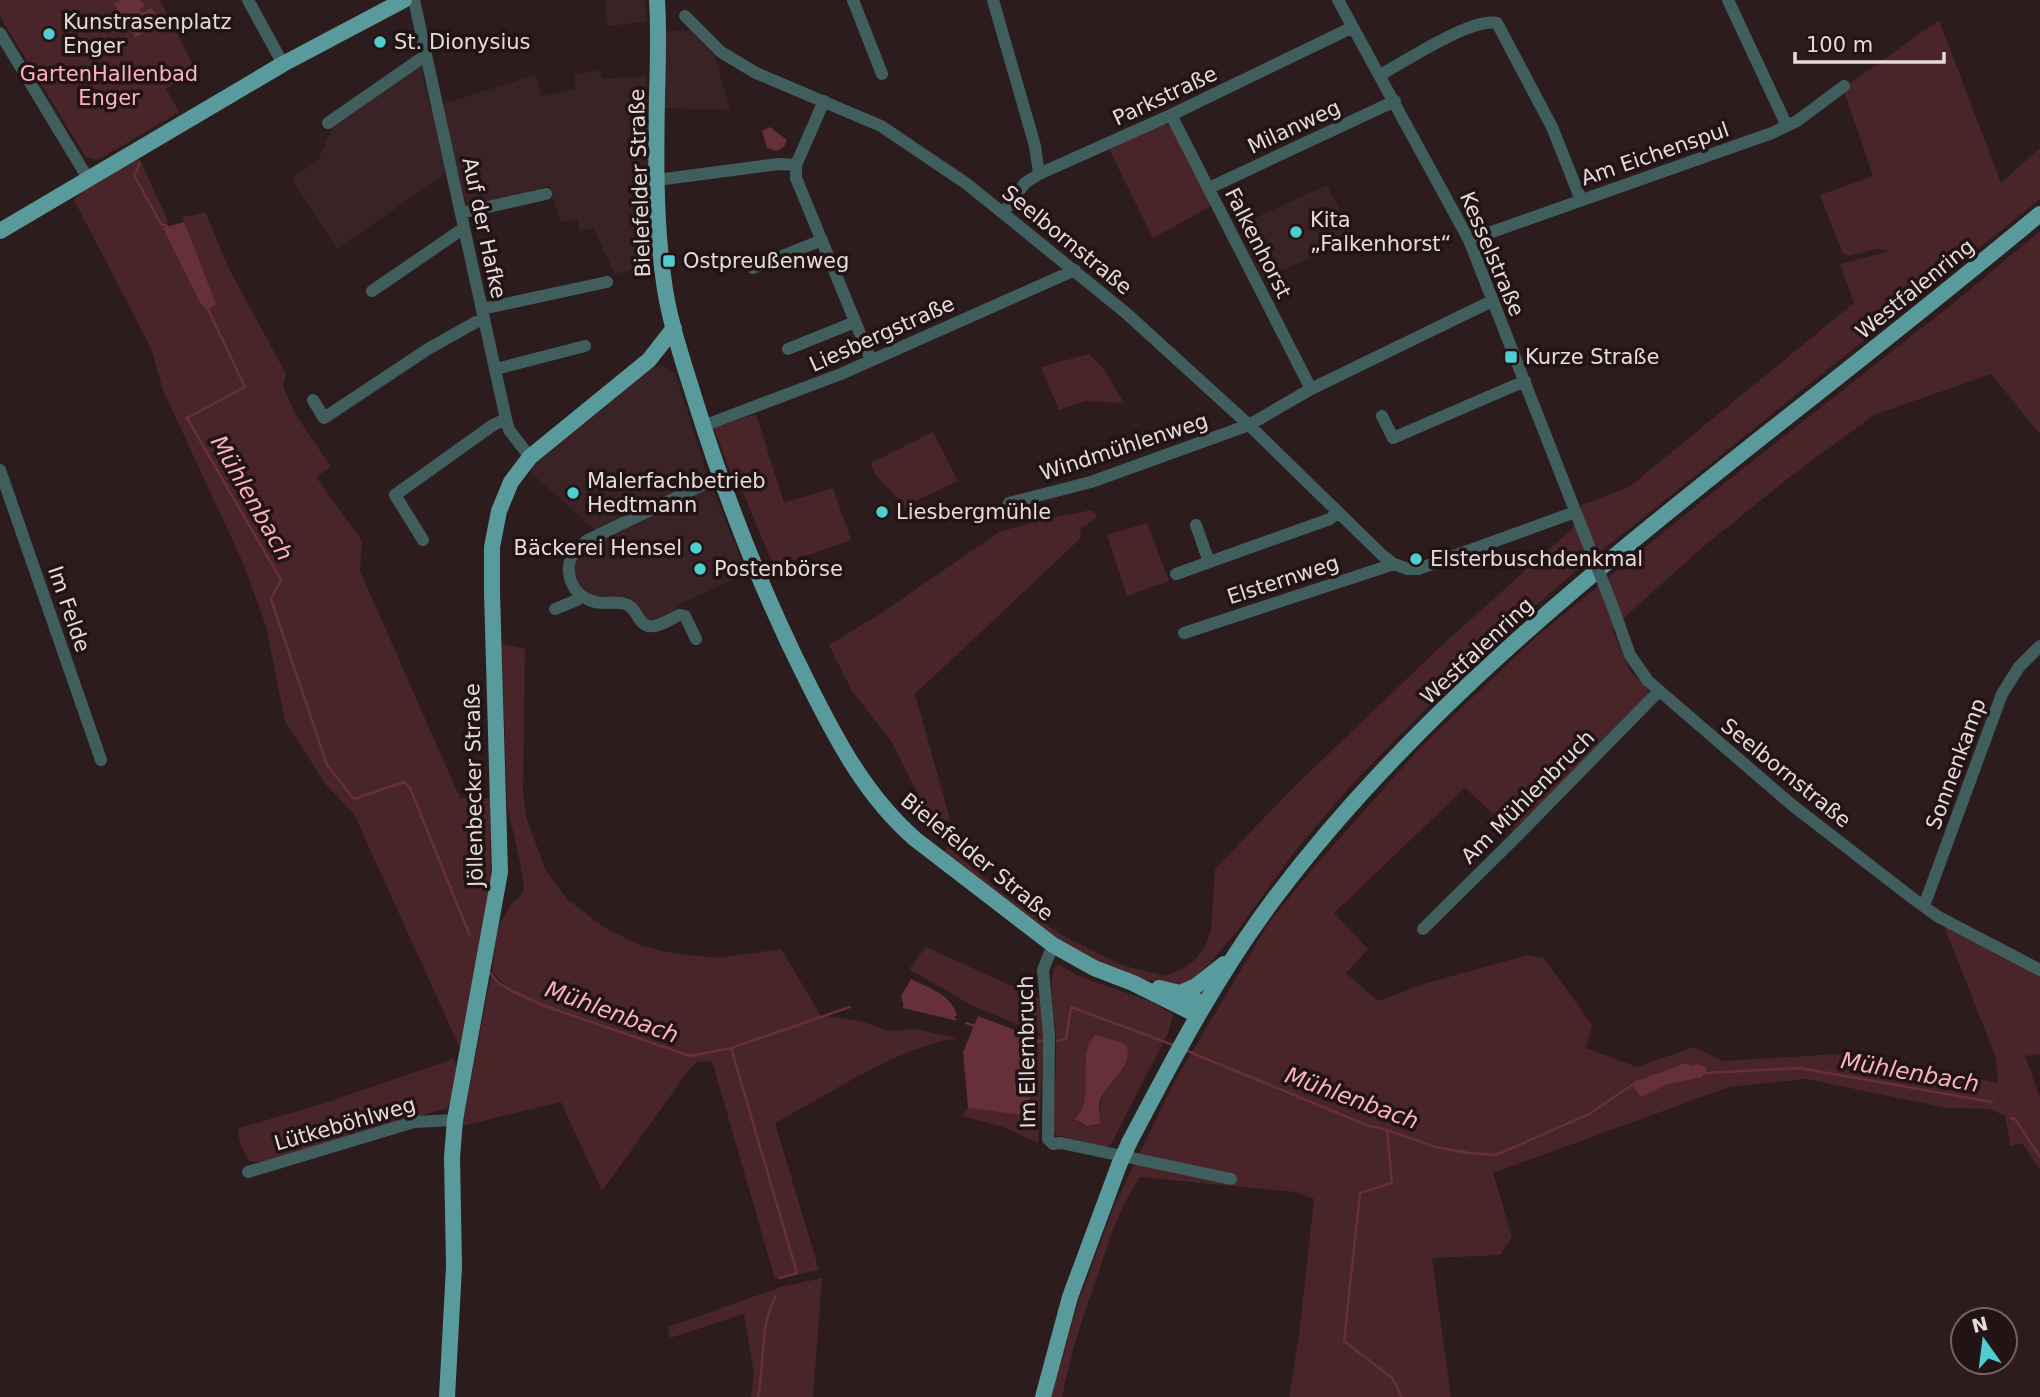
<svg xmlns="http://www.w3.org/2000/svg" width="2040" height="1397" viewBox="0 0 2040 1397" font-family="'DejaVu Sans',sans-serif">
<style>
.built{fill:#3a2326}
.green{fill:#49252a;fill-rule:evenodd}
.water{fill:#672f38}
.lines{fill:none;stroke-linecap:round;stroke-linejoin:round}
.stream{stroke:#672f38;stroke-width:2.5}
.minor{stroke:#405e5e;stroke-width:12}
.major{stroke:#599b9c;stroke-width:16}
.minor-bridge{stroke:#405e5e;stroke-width:12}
.major-bridge{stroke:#599b9c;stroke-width:16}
.poi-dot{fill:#52cdce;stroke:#221315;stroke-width:2.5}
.labels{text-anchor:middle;stroke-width:7;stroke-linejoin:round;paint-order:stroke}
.poi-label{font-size:21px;fill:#e6dbdc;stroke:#221315;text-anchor:start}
.park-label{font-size:21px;fill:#feb3bc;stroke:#221315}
.street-label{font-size:21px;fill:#e6dbdc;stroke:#221315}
.water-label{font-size:23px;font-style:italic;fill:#fcb2ba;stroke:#221315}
</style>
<rect width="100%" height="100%" fill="#2c1c1e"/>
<!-- built -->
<path class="built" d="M605 0H645L647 22 607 26Z
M666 31H691L715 56 730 110 664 108Z
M421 65 430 108 535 75 542 96 576 89 574 75 600 70 602 79 646 76 653 264 615 274 593 228 580 231 578 220 561 222 549 186 469 207 465 201 458 170 445 174 337 249 291 178 318 160 332 128Z
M1327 185 1355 238 1263 279 1238 226Z
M653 367H666L676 374 706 472 747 573 676 606 673 612 654 621 644 619 585 593 572 571 575 561 597 532 529 471 537 462Z"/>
<!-- green -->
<path class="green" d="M0 0H160L195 69 166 89 179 112 98 160 85 156 4 23 0 15Z
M1939 20 2001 183 2040 148V199L1559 585 1470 664 1353 783 1295 851 1238 930 1209 964 1186 985 1175 986 1142 979 1104 966 1051 938 944 854 947 846 1002 893 1063 936 1121 965 1165 976 1180 970 1194 961 1205 947 1211 931 1215 869 1294 787 1441 646 1572 529 1582 505 1629 487 1854 303 1840 264 1891 251 1877 249 1848 256 1842 252 1820 195 1873 176 1844 91 1848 85Z
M1162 124 1173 127 1213 205 1153 238 1109 149Z
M139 158 168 221 164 228 184 223 183 217 205 212 229 269 286 374 283 387 296 415 331 467 316 477 362 541 360 571 460 798H490L491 885 460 1048 354 814 326 785 285 721 266 626 243 563 163 390 151 348 74 200 85 189Z
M2040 231V434L1991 374 1874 415 1791 476 1704 546 1627 615 1613 631 1630 671 1647 688 1648 694 1513 832 1465 788 1334 913 1368 949 1346 973 1378 1001 1427 983 1528 955 1544 958 1592 1025 1586 1048 1637 1067 1694 1047 1723 1061 1854 1053 1998 1083 1996 1058 1944 926 2040 975V1054L2025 1056 2040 1098V1170L2022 1143 2011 1146 2005 1116 1990 1109 1947 1108 1806 1079 1729 1087 1493 1173 1512 1237 1500 1255 1432 1258 1451 1397H1289L1299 1335 1314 1199 1296 1192 1140 1177C1120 1206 1108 1243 1097 1277 1083 1316 1070 1356 1062 1397H1051L1078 1303 1114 1206 1174 1082 1270 921 1314 867 1422 746 1536 637 1703 500 1961 297ZM1684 1063 1691 1066 1700 1078 1668 1084 1632 1085 1633 1082Z
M1089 354 1104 369 1124 403 1085 401 1059 410 1041 367Z
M756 414 784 503 833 488 851 540 774 567 736 475 732 476 714 428Z
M933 432 958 481 917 500 906 509C900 505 899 500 895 495 886 484 874 478 871 463Z
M1092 510 1097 517 1080 530 1081 538 915 694 950 819 933 824 892 742 852 691 829 645 883 612 999 532 1037 521Z
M1147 523 1169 581 1127 596 1107 535Z
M502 644 525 649 523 791 526 817 546 871 567 899 605 928 639 945 676 954 721 958 781 949 821 1016 861 1021 888 1031 915 1029 957 1038C892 1050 833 1092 775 1123L819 1270 775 1279 712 1061 698 1062 691 1067 602 1191 561 1102 462 1126 491 975 505 988 507 986 492 972 497 929 511 904 520 897 524 889 520 862 507 805Z
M926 947 1040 999 1044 1036 1038 1143 1003 1127 962 1116 968 1108 1021 1115 1034 1037 1043 1035 971 1005 909 969Z
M1060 965 1076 975 1152 1002 1173 1014 1168 1033 1111 1144 1106 1147 1052 1134C1054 1101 1057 1068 1056 1036 1055 1014 1048 986 1055 966ZM1085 1057 1124 1065C1107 1088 1098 1093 1100 1124 1091 1128 1082 1126 1074 1119 1090 1105 1086 1076 1085 1057Z
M453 1059 458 1067 451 1101 447 1108 267 1163 250 1161C243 1151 237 1141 239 1128L322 1104Z
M822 1278 813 1397H751L754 1374 744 1314 670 1338 668 1327 781 1287Z"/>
<!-- water -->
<path class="water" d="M121 0H141L145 6 139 10 141 13 151 8 160 22 135 38 114 4Z
M770 127 787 140 784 147 776 151 767 148 762 131Z
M184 222 216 304 208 310 201 304 163 228Z
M911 979C928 988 951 994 957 1015L953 1018 904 1007 901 996Z
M978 1016 1034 1037C1032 1057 1037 1101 1021 1115L968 1108 963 1052Z
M1095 1035 1121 1042 1127 1047C1133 1068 1106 1082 1100 1101 1098 1108 1100 1116 1100 1124L1087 1126 1074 1119C1098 1098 1074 1058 1095 1035Z
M1685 1063 1691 1066 1696 1064 1706 1067V1073L1700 1078 1668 1084 1641 1097 1632 1085 1633 1082Z"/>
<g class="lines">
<!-- stream -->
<path class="stream" d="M140 163 134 175 161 224 167 226
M207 307 245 387 187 418 281 580 271 599 327 765 354 799 404 782 410 788 470 936
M490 973 499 983 512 991 545 1006 690 1056 731 1048 850 1007
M904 1007 955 1019
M966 1023 975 1026
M1032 1041H1043
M1057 1041 1066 1039 1071 1007 1176 1046
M731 1048 797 1273 780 1278
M1185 1050 1369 1126 1387 1130 1435 1147 1469 1153 1496 1155 1589 1114 1632 1085
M1704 1073 1800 1068 1992 1102
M2011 1118 2015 1119 2040 1157
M1387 1130 1392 1183 1360 1193 1344 1341 1392 1378 1402 1397
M758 1397C765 1364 759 1326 776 1296"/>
<!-- minor -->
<path class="minor" d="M248 0 283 64
M414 0 506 419 509 430 530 457
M853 0 882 74
M993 0 1035 146 1039 174
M1338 0 1469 240 1585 536
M1728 0 1787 126
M685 16 721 52 756 73 881 126 967 184 1126 313 1249 425 1382 555 1394 564 1408 569H1418L1575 512
M0 33 89 180
M1380 75C1406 61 1470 18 1497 23L1552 127 1581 200
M1171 115 1311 389
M328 123 426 55
M796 165V178L871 360
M657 180 778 164 796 165 824 101
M1209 188 1395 101
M461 213 546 194
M1003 213 1025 183 1039 174 1171 115 1353 27
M1469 240 1772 133 1797 121 1844 86
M753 268 822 240
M372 291 464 228
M482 309 607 282
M788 349 855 322
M496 369 585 346
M313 400 324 418 428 349 476 322 484 320
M1382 416 1393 438 1525 381
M703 426 841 374 1075 270
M0 470 101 760
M1009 503 1091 482 1249 425 1311 389 1492 301
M1196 525 1209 562
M423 540 395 495 493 425 506 419
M1176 574 1330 519 1337 513
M1612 605 1630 655 1648 681 1792 805 1911 897 1937 916 2040 970
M555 609 577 600 580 595
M1184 633 1394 564
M696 639 685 616 679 615C671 619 658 628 648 626 637 623 637 607 625 604 614 601 603 605 592 601 572 595 562 570 574 553 577 548 583 545 586 541L721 476
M1924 906 2002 694 2019 667 2040 646
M1423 929 1521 832 1659 691
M1053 945 1043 970 1049 1034 1048 1139 1053 1144 1061 1143 1231 1179
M248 1172 414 1122 455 1120"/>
<!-- major -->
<path class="major" d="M657 0C659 32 658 64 657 95 656 155 655 216 663 275 668 319 683 361 696 403 726 499 763 594 808 683 837 741 866 796 915 839L1053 945 1094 968 1133 983 1197 1015
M0 231 283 64 404 0
M1159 988 1180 993 1204 1004
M1180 993 1196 986 1224 964
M1129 1143C1173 1059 1217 975 1274 899 1409 719 1587 576 1762 437 1855 364 1948 290 2040 214
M447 1397 454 1267 452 1157 455 1120 500 872 492 593V547L499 511 511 482 530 457 649 360 674 328
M1043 1397 1070 1297 1119 1165"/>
<!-- minor-bridge -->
<path class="minor-bridge" d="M1585 536 1612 605"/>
<!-- major-bridge -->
<path class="major-bridge" d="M1119 1165 1129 1143"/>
</g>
<!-- markers -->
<g class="poi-dot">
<circle cx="49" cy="34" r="7"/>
<circle cx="380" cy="42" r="7"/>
<circle cx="1296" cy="232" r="7"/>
<rect x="662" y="254" width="14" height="14" rx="3.5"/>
<rect x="1504" y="350" width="14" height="14" rx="3.5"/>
<circle cx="573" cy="493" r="7"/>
<circle cx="882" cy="512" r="7"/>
<circle cx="696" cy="548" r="7"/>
<circle cx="1416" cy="559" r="7"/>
<circle cx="700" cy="569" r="7"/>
</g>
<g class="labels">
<!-- poi labels -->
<g class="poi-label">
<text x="63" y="29">Kunstrasenplatz<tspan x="63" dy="24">Enger</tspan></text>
<text x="394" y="49">St. Dionysius</text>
<text x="1310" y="227">Kita<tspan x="1310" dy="24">„Falkenhorst“</tspan></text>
<text x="683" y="268">Ostpreußenweg</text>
<text x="1525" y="364">Kurze Straße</text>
<text x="587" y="488">Malerfachbetrieb<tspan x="587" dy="24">Hedtmann</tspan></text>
<text x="896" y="519">Liesbergmühle</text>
<text x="682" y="555" text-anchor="end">Bäckerei Hensel</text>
<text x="1430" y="566">Elsterbuschdenkmal</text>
<text x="714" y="576">Postenbörse</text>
</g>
<!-- park labels -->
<g class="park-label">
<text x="109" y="81">GartenHallenbad<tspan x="109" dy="24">Enger</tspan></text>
</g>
<!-- street labels -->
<g class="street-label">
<text transform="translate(1165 96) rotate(-25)" y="7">Parkstraße</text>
<text transform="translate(1294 127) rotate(-25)" y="7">Milanweg</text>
<text transform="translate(1655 154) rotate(-19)" y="7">Am Eichenspul</text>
<text transform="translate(640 183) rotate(-92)" y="7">Bielefelder Straße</text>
<text transform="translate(484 228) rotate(78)" y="7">Auf der Hafke</text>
<text transform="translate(1067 240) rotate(39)" y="7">Seelbornstraße</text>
<text transform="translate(1258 243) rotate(63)" y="7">Falkenhorst</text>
<text transform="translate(1492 254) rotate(67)" y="7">Kesselstraße</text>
<text transform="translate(1915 289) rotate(-39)" y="7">Westfalenring</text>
<text transform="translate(882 334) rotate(-24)" y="7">Liesbergstraße</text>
<text transform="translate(1124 447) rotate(-18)" y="7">Windmühlenweg</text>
<text transform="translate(1283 580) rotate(-18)" y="7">Elsternweg</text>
<text transform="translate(69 609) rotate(71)" y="7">Im Felde</text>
<text transform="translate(1477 651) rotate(-43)" y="7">Westfalenring</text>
<text transform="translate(1956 764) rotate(-70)" y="7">Sonnenkamp</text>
<text transform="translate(1786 773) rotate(39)" y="7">Seelbornstraße</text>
<text transform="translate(474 785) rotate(-91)" y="7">Jöllenbecker Straße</text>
<text transform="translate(1528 797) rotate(-45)" y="7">Am Mühlenbruch</text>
<text transform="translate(977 857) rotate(39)" y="7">Bielefelder Straße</text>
<text transform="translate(1027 1052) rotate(-91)" y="7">Im Ellernbruch</text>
<text transform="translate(345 1124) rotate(-16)" y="7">Lütkeböhlweg</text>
</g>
<!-- water labels -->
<g class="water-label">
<text transform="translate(252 498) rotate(60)" y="8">Mühlenbach</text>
<text transform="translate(612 1012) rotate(20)" y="8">Mühlenbach</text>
<text transform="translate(1910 1072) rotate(10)" y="8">Mühlenbach</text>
<text transform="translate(1352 1098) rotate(20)" y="8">Mühlenbach</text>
</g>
</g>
<!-- north arrow -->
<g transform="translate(1984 1341) rotate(346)"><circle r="33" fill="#221315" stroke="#706365" stroke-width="2"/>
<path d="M0-5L12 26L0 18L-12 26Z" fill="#52cdce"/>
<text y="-10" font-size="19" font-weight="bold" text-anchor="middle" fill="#e6dbdc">N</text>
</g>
<!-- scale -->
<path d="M1795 52v10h149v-10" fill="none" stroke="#e6dbdc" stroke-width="3.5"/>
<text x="1806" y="52" font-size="21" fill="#e6dbdc" stroke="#221315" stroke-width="5" paint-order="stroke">100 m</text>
</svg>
